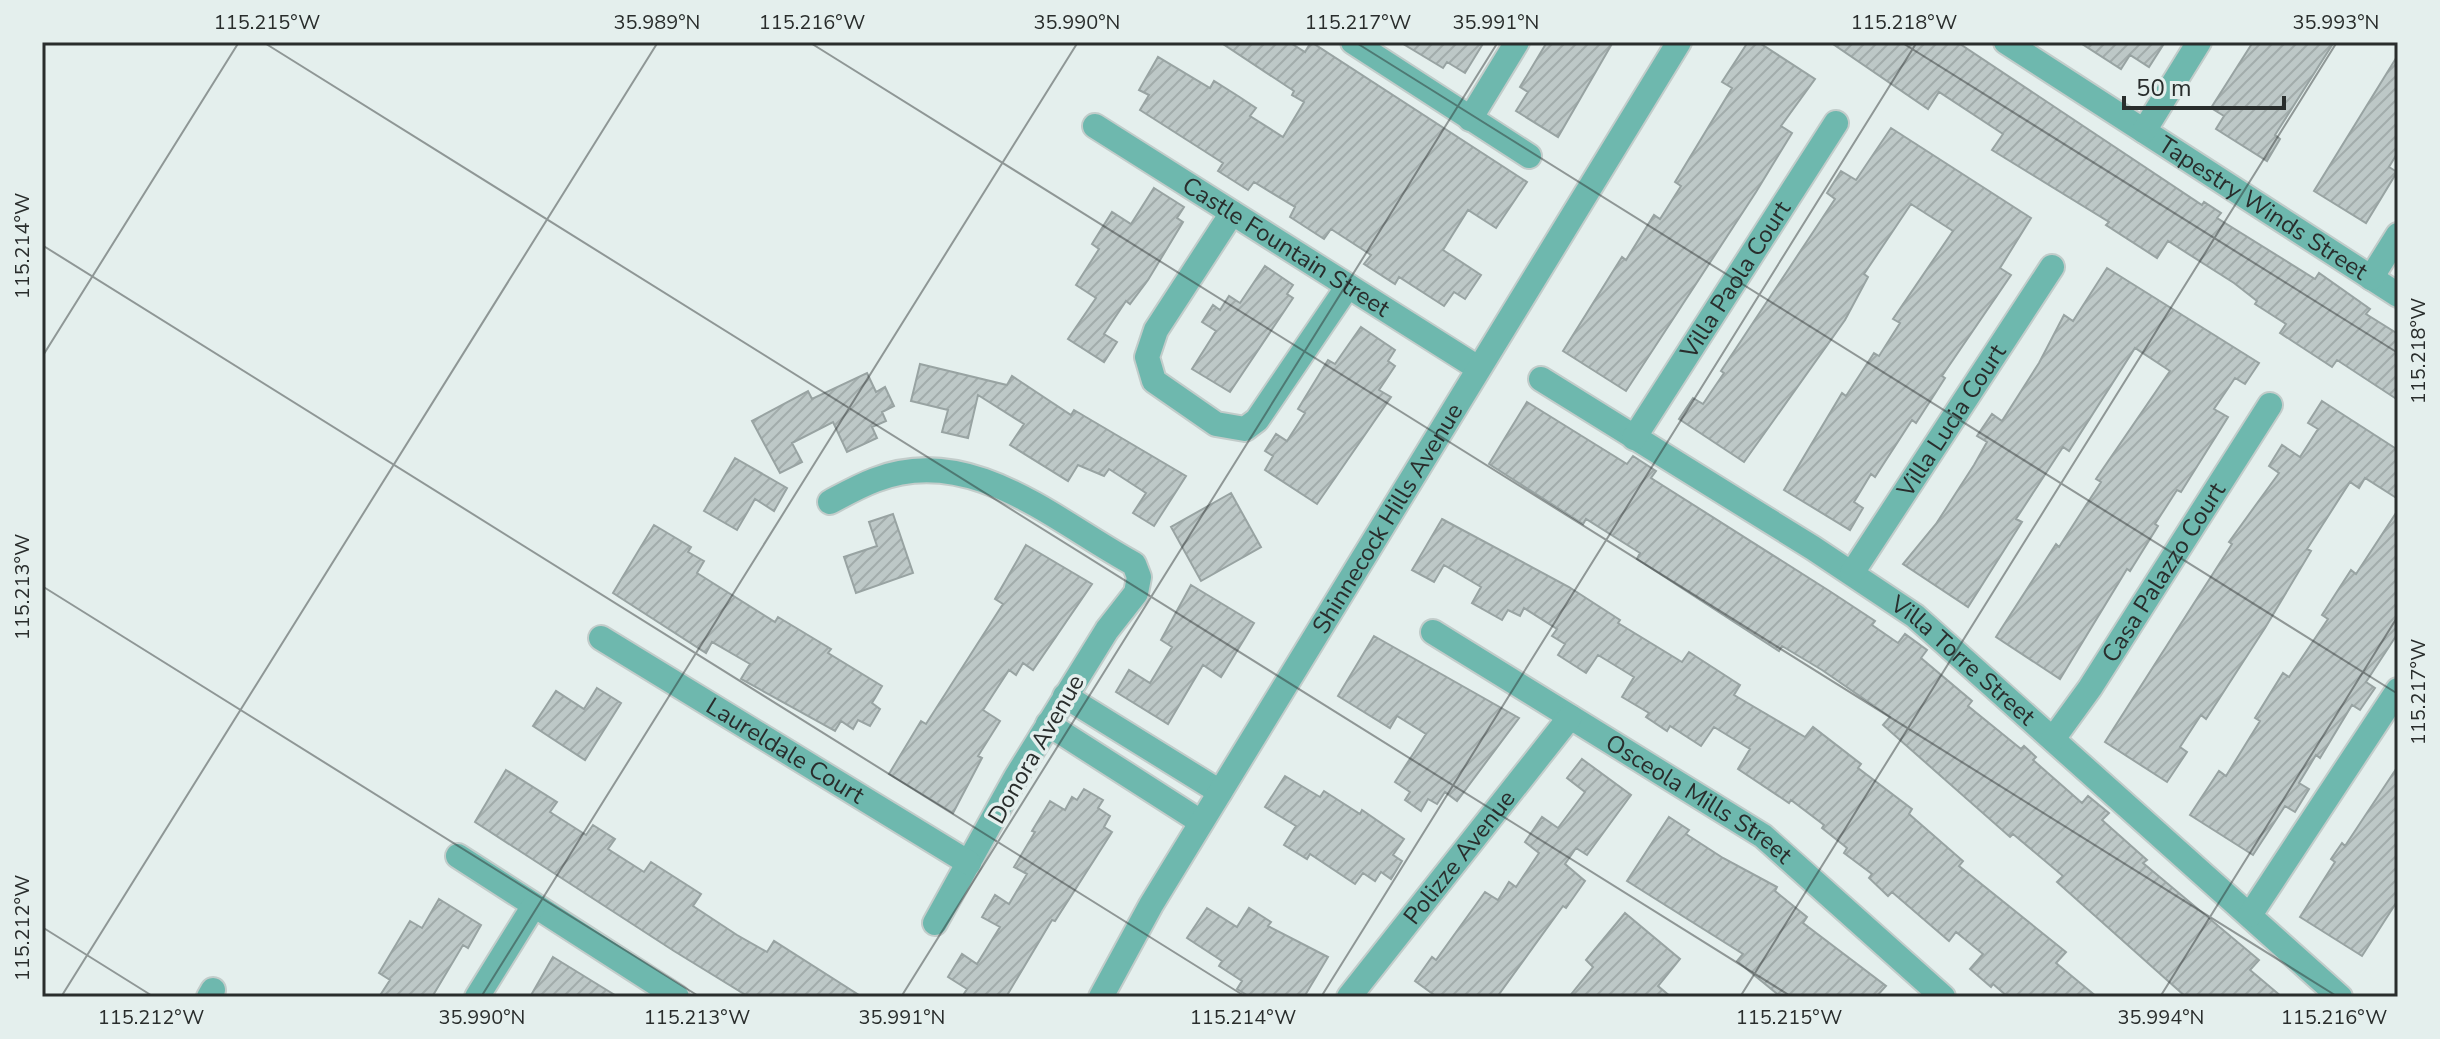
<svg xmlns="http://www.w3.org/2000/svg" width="2440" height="1039" viewBox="0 0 2440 1039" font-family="'Nunito Sans',sans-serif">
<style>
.building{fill:url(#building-hatch);stroke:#98a3a2;stroke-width:2}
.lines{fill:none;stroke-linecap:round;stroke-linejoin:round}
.minor-casing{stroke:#c2ccca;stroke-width:28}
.minor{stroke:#6eb8ae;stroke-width:24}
.ticks{fill:none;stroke:#292d2c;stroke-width:2;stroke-opacity:0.45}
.labels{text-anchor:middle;stroke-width:7;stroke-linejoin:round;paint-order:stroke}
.street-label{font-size:24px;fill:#292d2c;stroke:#e4efed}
.neatline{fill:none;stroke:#292d2c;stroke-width:3}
.ticks-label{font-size:20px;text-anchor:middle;fill:#292d2c}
</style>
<defs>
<pattern id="building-hatch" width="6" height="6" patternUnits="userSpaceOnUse" patternTransform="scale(2)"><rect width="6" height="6" fill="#bdc8c7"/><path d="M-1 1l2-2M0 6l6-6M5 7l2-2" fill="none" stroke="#a2acab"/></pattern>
</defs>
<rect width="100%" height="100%" fill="#e4efed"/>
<!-- building -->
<path class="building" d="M1220 42H1289L1305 52 1311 42 1527 182 1496 228 1468 210 1443 250 1481 275 1465 299 1454 292 1444 306 1399 277 1395 284 1364 264 1371 255 1331 229 1324 239 1290 217 1295 207 1254 182 1248 190 1218 171 1223 163 1140 110 1149 95 1139 90 1158 57 1210 88 1214 81 1238 96 1256 108 1250 116 1283 137 1304 102 1292 95 1294 91Z
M1400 42H1484L1465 73 1447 62 1443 68Z
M1547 42H1613L1558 137 1516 111 1528 92 1520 87Z
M1748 42H1758L1815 79 1781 126 1792 133 1756 192 1626 391 1563 351 1622 257 1626 260 1654 215 1660 219 1681 186 1675 182 1732 88 1722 82Z
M1830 42H1957L2202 205 2204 202 2221 213 2217 218 2315 279 2319 273 2370 309 2366 314 2398 334V400L2337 360 2332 367 2280 333 2286 324 2255 304 2257 301 2234 283 2168 241 2157 258 2106 225 2109 222 1992 150 2003 134 1939 92 1928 109Z
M2079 42H2165L2149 67 2130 55 2121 69Z
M2253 42H2334L2275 135 2280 139 2267 161 2216 129 2224 116 2211 108Z
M2398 55V152L2389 167 2397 172 2366 223 2314 191Z
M1891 128 2031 218 2000 268 2011 275 1942 376 1945 378 1916 423 1912 420 1875 477 1871 474 1854 502 1863 508 1850 530 1784 490 1842 393 1846 396 1874 353 1879 356 1900 323 1893 319 1953 231 1911 204 1864 274 1868 277 1845 320 1744 462 1679 419 1693 398 1703 404 1724 373 1721 371 1835 199 1827 193 1841 171 1856 180Z
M1154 188 1184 207 1177 218 1183 222 1148 280 1130 304 1126 301 1104 334 1117 342 1104 362 1068 339 1096 298 1076 285 1099 249 1092 244 1112 212 1131 224Z
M1265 266 1293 285 1287 294 1293 298 1230 392 1192 369 1216 331 1202 322 1213 305 1220 310 1229 296 1240 303Z
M2107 268 2259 363 2245 384 2235 378 2214 409 2228 417 2181 492 2177 490 2155 524 2158 526 2130 571 2127 569 2060 679 1996 637 2056 544 2059 547 2101 482 2096 479 2170 371 2135 348 2069 451 2063 447 2016 519 2022 522 1968 607 1903 564 1936 524 1974 465 1987 442 1977 436 1992 414 2002 421 2039 363 2064 315 2073 321Z
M1361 327 1395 350 1388 361 1395 366 1379 390 1391 397 1317 504 1265 470 1273 456 1265 451 1276 434 1287 441 1305 413 1298 409 1328 360 1335 364Z
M920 364 1007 385 1012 376 1071 415 1074 410 1186 476 1154 526 1133 513 1146 493 1109 469 1104 476 1078 465 1068 481 1010 445 1024 424 978 395 968 438 942 432 948 410 911 401Z
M867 373 876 392 885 387 894 406 882 412 886 421 872 427 877 438 847 452 833 422 792 443 802 462 780 473 752 421 808 391 812 399Z
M2322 401 2398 450V499L2365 478 2359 488 2350 482 2307 549 2311 551 2265 628 2206 719 2201 715 2180 747 2187 752 2167 782 2105 742 2232 544 2229 542 2279 473 2269 466 2282 445 2300 457 2318 429 2308 423Z
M1527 402 1627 464 1633 456 1656 471 1651 478 1831 592 1875 621 1872 625 1898 643 1905 634 1927 650 1921 658 1972 701 1968 706 2021 749 2024 746 2036 757 2033 760 2082 803 2088 796 2109 813 2102 820 2147 860 2143 863 2259 960 2250 970 2282 997H2186L2057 882 2063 876 2013 834 2010 837 1883 725 1890 717 1822 670 1782 646 1779 651 1637 559 1640 553 1586 519 1583 524 1489 464Z
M735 458 787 488 774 511 755 499 737 530 704 511Z
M1231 493 1261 547 1201 581 1171 527Z
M2398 510V633L2366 682 2375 688 2360 710 2352 705 2320 758 2316 755 2299 783 2309 789 2295 812 2285 806 2253 855 2190 815 2219 771 2226 776 2260 721 2255 718 2283 673 2289 677 2328 619 2322 615 2351 570 2356 574Z
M893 514 913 573 856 593 844 557 877 546 869 522Z
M1442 519 1569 587 1620 620 1618 623 1682 662 1689 652 1740 685 1734 695 1805 737 1813 727 1861 764 1858 768 1912 809 1909 814 1963 861 1959 866 2066 952 2056 963 2097 997H2008L1993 984 1991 987 1970 969 1983 954 1956 932 1949 941 1892 892 1888 896 1869 878 1872 874 1844 853 1847 848 1822 828 1824 825 1791 800 1789 803 1738 769 1750 749 1714 727 1701 746 1670 726 1667 731 1646 717 1649 713 1622 697 1634 677 1598 655 1586 673 1558 655 1565 644 1552 636 1557 629 1524 608 1520 616 1508 610 1502 620 1472 603 1481 587 1444 565 1434 582 1412 570Z
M654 525 691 547 688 552 704 561 697 573 775 622 778 617 831 649 828 653 882 686 872 703 880 709 870 726 858 720 853 729 841 721 835 731 741 679 750 664 712 642 706 653 613 593Z
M1026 545 1092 584 1033 670 1023 663 1016 675 1009 670 983 710 1000 721 978 756 982 758 953 813 889 774 921 721 926 724 1003 604 995 599Z
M1191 585 1254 623 1221 677 1203 665 1168 724 1116 692 1129 670 1150 683 1172 647 1161 640Z
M1374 636 1519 718 1457 801 1445 792 1437 804 1428 799 1421 811 1405 800 1410 792 1395 782 1426 734 1397 716 1390 728 1338 696Z
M597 688 621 703 585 760 533 726 556 691 584 709Z
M1582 759 1631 795 1587 855 1576 848 1565 864 1585 881 1566 908 1563 906 1497 997H1437L1415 981 1432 957 1436 960 1485 892 1498 900 1509 882 1516 887 1539 853 1525 842 1542 817 1558 828 1585 792 1567 778Z
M2398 766V900L2362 956 2300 917 2335 862 2331 859 2342 843 2345 846Z
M506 770 557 802 550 812 586 835 593 825 615 839 608 849 644 872 651 862 701 894 693 906 737 935 767 952 774 941 862 997H749L674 951 475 822Z
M1285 776 1320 797 1324 791 1360 814 1362 810 1404 839 1393 855 1402 861 1391 879 1381 872 1375 881 1363 873 1355 884 1310 854 1307 859 1284 845 1296 826 1265 807Z
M1084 789 1103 800 1098 808 1110 816 1104 827 1112 832 1055 921 1052 920 1006 997H962L967 989 948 977 962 954 977 964 1000 927 982 917 995 895 1009 904 1027 874 1014 867 1035 832 1032 831 1050 801 1065 810 1072 797 1077 800Z
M1669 817 1689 830 1686 834 1723 858 1777 887 1775 891 1807 917 1803 923 1886 986 1876 997H1781L1737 961 1743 954 1627 881Z
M439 899 481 925 468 948 463 945 432 997H379L390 980 379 973 410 921 422 928Z
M1207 908 1237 927 1249 908 1271 922 1268 926 1328 957 1304 997H1250L1237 989 1242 981 1219 966 1222 961 1187 938Z
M1625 913 1680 959 1658 986 1671 997H1569L1593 967 1586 960Z
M553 957 618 997H530Z"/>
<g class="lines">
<defs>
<g id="minor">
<path d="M1353 42 1529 156"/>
<path id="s1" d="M2006 42 2398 295"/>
<path d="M1470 119 1517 42"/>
<path id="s2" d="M1095 126 1478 368"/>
<path d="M2144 131 2199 42"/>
<path d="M1232 213 1156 330 1147 357 1154 381 1216 424 1245 429 1257 420 1348 286"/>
<path d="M2371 278 2398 235"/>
<path id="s3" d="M1541 379 1813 548 1915 616 2340 997"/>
<path id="s4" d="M1634 438 1836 123"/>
<path d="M830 502C845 494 859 486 875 480 971 442 1056 522 1134 564L1139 577 1136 593 1107 630 1016 777 935 923"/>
<path id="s5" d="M1852 573 2052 267"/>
<path id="s6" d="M1433 632 1763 836 1943 997"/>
<path id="s7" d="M601 638 969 863"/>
<path d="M1065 696 1220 792"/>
<path d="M1048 724 1201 822"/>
<path id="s8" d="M2053 739 2090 688 2270 405"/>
<path d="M458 856 677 997"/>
<path d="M2250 915 2398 690"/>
<path d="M209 997 213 990"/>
<path d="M477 997 533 907"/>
<path id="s9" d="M1101 997 1151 905 1679 42"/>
<path id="s10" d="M1349 997 1570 717"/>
</g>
</defs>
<!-- minor casing -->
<use href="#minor" class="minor-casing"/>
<!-- minor -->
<use href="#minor" class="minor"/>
</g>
<!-- ticks -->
<path class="ticks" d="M263 42 1792 997M809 42 2338 997M1355 42 2398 694M1901 42 2398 353M42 245 1246 997M42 357 239 42M42 586 700 997M42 927 154 997M61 997 658 42M481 997 1078 42M901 997 1498 42M1321 997 1917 42M1740 997 2337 42M2160 997 2398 616"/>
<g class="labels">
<!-- street labels -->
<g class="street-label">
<text dy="8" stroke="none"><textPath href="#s1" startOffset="306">Tapestry Winds Street</textPath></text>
<text dy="8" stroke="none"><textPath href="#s2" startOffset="226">Castle Fountain Street</textPath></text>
<text dy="8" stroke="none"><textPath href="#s4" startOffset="188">Villa Paola Court</textPath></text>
<text dy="8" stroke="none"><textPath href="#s5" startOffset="182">Villa Lucia Court</textPath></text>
<text dy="8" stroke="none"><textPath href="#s9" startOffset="558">Shinnecock Hills Avenue</textPath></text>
<text dy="8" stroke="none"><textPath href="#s8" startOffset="200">Casa Palazzo Court</textPath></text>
<text dy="8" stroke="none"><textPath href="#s3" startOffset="508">Villa Torre Street</textPath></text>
<text transform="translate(1036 749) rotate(-60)" y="8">Donora Avenue</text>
<text dy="8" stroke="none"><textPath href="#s7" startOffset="216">Laureldale Court</textPath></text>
<text dy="8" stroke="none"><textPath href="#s6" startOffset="314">Osceola Mills Street</textPath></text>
<text dy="8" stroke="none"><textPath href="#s10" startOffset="178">Polizze Avenue</textPath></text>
</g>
</g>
<!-- border -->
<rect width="2440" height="1039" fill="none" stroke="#e4efed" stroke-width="88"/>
<!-- scale -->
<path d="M2124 96v12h160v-12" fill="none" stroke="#292d2c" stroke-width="4"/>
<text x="2136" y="96" font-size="24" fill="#292d2c" stroke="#e4efed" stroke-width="6" paint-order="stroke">50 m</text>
<rect x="44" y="44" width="2352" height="951" class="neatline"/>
<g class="ticks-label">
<text x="267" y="29">115.215°W</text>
<text x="657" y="29">35.989°N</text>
<text x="812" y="29">115.216°W</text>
<text x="1077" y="29">35.990°N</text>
<text x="1358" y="29">115.217°W</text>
<text x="1496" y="29">35.991°N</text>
<text x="1904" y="29">115.218°W</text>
<text x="2336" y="29">35.993°N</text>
<text transform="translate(22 246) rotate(-90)" y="7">115.214°W</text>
<text transform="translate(2418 351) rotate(-90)" y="7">115.218°W</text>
<text transform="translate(22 587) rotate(-90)" y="7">115.213°W</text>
<text transform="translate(2418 692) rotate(-90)" y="7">115.217°W</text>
<text transform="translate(22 928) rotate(-90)" y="7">115.212°W</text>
<text x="151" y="1024">115.212°W</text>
<text x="482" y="1024">35.990°N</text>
<text x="697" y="1024">115.213°W</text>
<text x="902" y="1024">35.991°N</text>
<text x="1243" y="1024">115.214°W</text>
<text x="1789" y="1024">115.215°W</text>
<text x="2161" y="1024">35.994°N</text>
<text x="2334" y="1024">115.216°W</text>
</g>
</svg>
